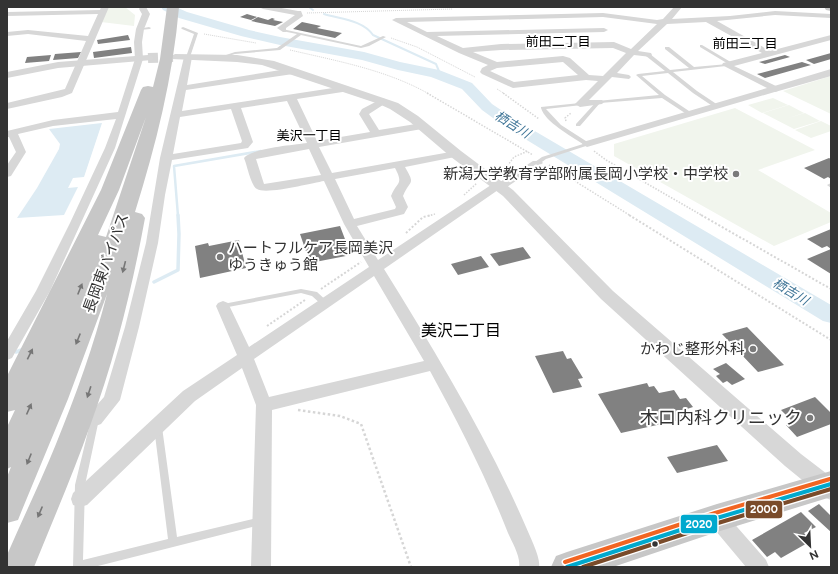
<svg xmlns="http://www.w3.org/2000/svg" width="838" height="574" viewBox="0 0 838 574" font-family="Figtree,'Noto Sans JP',sans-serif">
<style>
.green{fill:#f1f5ed}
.water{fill:#ddebf3}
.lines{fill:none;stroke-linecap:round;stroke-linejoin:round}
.stream-far2{stroke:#ddebf3;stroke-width:2}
.stream-far1{stroke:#ddebf3;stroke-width:2.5}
.stream{stroke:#ddebf3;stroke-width:3.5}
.river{fill:#ddebf3;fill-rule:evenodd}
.building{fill:#818181}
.tertiary-tunnel{stroke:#d6d6d6;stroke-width:10;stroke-dasharray:10 5;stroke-linecap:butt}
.path-far3{stroke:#d6d6d6;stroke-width:1;stroke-dasharray:1 1;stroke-linecap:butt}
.path-far2{stroke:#d6d6d6;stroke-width:1.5;stroke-dasharray:1.5 1.5;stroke-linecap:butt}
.path-far1{stroke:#d6d6d6;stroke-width:2;stroke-dasharray:2 2;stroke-linecap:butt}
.path{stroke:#d6d6d6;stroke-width:2.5;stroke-dasharray:2.5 2.5;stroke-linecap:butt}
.service{fill:#d7d7d7;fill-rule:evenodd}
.minor{fill:#d7d7d7;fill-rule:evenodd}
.tertiary{fill:#d7d7d7;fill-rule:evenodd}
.trunk{fill:#c7c7c7;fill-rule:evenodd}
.bus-1-casing{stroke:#fff;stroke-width:7}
.bus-2-casing{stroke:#fff;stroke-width:7}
.bus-3-casing{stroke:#fff;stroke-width:7}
.bus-1{stroke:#00a9ce;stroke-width:4}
.bus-2{stroke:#7a4b2a;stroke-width:4}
.bus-3{stroke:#f26522;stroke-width:4}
.oneway{fill:#767676}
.poi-dot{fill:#7a7a7a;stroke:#fff;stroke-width:1.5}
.bus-dot{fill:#333;stroke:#fff;stroke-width:1.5}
.labels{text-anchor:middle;stroke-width:4;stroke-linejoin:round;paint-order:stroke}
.far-neighbourhood-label{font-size:13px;fill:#000;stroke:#fff}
.far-water-label{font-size:13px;font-style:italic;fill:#3f7597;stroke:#fff}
.poi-label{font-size:15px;fill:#333;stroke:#fff;text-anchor:end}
.street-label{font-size:15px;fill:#333;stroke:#fff}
.neighbourhood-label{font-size:16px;fill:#000;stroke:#fff}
.near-poi-label{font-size:18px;fill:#333;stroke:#fff;text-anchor:end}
.line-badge{stroke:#fff;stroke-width:1.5}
.badge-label{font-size:11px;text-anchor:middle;font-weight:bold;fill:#fff}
</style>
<rect width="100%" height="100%" fill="#fff"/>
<!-- green -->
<path class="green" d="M108 7H125L135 15 134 26 101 22Z
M831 76V114L783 91Z
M773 98 788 105 762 113 748 105Z
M789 105 804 113 785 119 805 113 820 121 794 129 763 113Z
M735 108 815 150 758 170 831 213V222L774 246 614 156V144Z
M821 121 831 126V131L811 138 795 130Z"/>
<!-- water -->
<path class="water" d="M102 123 84 177 73 178 68 188 78 187 64 215 17 218 37 188 59 149 60 144 49 129Z"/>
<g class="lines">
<!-- stream-far2 -->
<path class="stream-far2" d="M309 7 313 10
M324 14C340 19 363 20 373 35L436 64 441 76"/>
<!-- stream-far1 -->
<path class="stream-far1" d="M178 216 174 166 261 151"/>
<!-- stream -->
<path class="stream" d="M154 282 178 270 179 234 178 215
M16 352 24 349"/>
<!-- river -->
<path class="river" d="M161 7H176L187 12 249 30 280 37 364 52 400 62 439 70 472 83 492 104 516 120 831 305V323L823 321 504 126 482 110 462 89 431 77 398 70 362 60 280 45 241 36 179 18 163 10Z"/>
</g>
<!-- building -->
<path class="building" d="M247 14 257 17 251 20 240 17Z
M258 17 268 20 272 18 275 19 273 20 283 22 275 26 251 21Z
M302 22 321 26 317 28 342 33 335 38 293 29Z
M128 35 130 40 98 44 97 40Z
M131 47 132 53 94 58 93 52Z
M81 52 78 58 53 60 55 54Z
M831 53V59L814 64 806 60Z
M51 55 49 61 25 63 27 57Z
M785 55 790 57 765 64 759 62Z
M802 62 811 65 765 78 757 74Z
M829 158 831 159V179L828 177 824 179 804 168Z
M340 226 351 255 310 263 300 234Z
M831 229V274L807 259 831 249 827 246 822 248 807 239Z
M239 240 246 268 200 278 195 246 208 243 209 246Z
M523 247 531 258 499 266 490 254Z
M481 256 489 267 458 275 451 264Z
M747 327 784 365 758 372 722 334Z
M563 351 567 359 571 358 583 378 578 379 582 387 553 393 535 356Z
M726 363 745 379 732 385 727 381 723 383 716 376 720 374 713 369Z
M647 383 649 387 654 386 659 393 674 390 680 399 686 398 693 407 687 409 693 417 621 433 598 394Z
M815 397 831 413V424L797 437 786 425 793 422 781 410Z
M717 445 728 461 677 473 667 457Z
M819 504 831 516V532L808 511Z
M801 512 816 527 804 533 811 541 781 558 775 552 767 557 752 540Z"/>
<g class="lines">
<!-- tertiary-tunnel -->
<path class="tertiary-tunnel" d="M148 58 175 57"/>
<!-- path-far3 -->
<path class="path-far3" d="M307 13 453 9
M204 34 256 43
M391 38 417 47 475 77
M290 50C337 61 387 70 429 94
M497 89 505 94"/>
<!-- path-far2 -->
<path class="path-far2" d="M427 93 533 155
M503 93 539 119
M566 121 565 118 571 113
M594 151 606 160 703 216
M549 165 631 216
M496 170 508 165 514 157 528 151
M464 195 477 183
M428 216 435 214"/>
<!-- path-far1 -->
<path class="path-far1" d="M629 215 831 340
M701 215 831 289
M406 233 423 217 432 215
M321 289 361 262
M267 326 305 300"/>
<!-- path -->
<path class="path" d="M298 410 340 416 361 424 411 567"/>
<!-- service -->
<path class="service" d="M149 27 151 28 150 29 140 30 138 29Z
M183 27 198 33 190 57 188 58 186 57 194 34 182 29 181 28Z
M282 29 361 46 383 36 386 37 369 46 361 48 301 35 280 50 235 54 222 58 220 57 235 52 277 48 297 34 282 31Z
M700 45H702L734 64 730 65 700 47Z
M665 47H669L694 67 728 64V66H726L673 72 697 91 718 105V107H714L693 93 668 73 642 76 665 95 692 113V115H688L662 98 600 103 580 126H576V124L597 101 659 95 636 75 638 74 665 71 646 56V54H650L670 70 689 68 665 49Z
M580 103H582V105L546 109 561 125 589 143V145L546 159 539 164H535V162L542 157 583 144C571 136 545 122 541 108V107Z
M831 183V188L827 185Z
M301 289 317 292 329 303 325 305H322L312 296 301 293 223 308 219 306 223 304Z
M95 416 98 417 99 419 85 485 83 560 168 539 154 427 155 425 158 424 161 425 162 427 177 537 261 517 264 518 266 521 264 524 94 567H73L75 485 91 419 92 417Z"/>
<!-- minor -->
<path class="minor" d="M101 7H109L72 93 62 97 7 109V103L65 89 86 41 28 34 7 36V32L28 30 88 36 98 14 7 16V12L100 10Z
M140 7H146L150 14 144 29 142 42 143 59 115 148 50 291 12 358 7 360V341L36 291 70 223 105 148 116 119 53 126 18 134 26 152 11 176 7 177V165L16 152 9 137H7V131L53 120 118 112 135 59 134 42 136 29 142 14 139 9Z
M259 7H276L298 11H301L303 16 286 28V32H283L277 28 295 15 263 9Z
M674 7H682L672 19 730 16 775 11 831 14V18L775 15 717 21 770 51 831 35V40L734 66 778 87 780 89 778 91 587 147 582 144 583 142 767 88 722 65 723 63 762 53 706 22 667 24 638 51 651 53 652 55 651 57 634 55 617 73 629 75 631 77 629 79 612 77 589 100H602L604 102 602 104 580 107 575 104 598 81 586 80 513 88 482 74 480 72 482 68 488 65 459 53 392 20 396 18 603 13 657 20 663 19ZM603 17 657 24 631 49 614 42 501 44 463 48 437 36 604 32 608 30 604 28 427 32 407 22ZM613 48 626 53 603 76 589 75 570 58 563 56 497 62 473 52 501 50ZM563 62 578 75 514 82 490 71 497 68Z
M188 54 192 57 187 85 293 68 298 71 293 74 186 90 182 111 346 86 349 87 351 89 349 91 297 99 317 141 370 132 359 114 362 109 383 98 388 101 386 103 369 114 379 130 422 123 427 126 422 129 319 147 332 173 456 151 460 152 461 154 460 156 405 167C416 186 410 179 403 196L408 207 404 214 357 226 378 260 494 183 500 182 533 161H541L543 163 504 189 498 190 384 269C436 353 487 437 526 527 530 537 541 558 539 567H519C521 557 512 542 508 533 486 477 459 424 430 371L272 410 271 567H251L256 405 242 368 195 401 87 505 80 507 73 505 71 499 73 493 183 391 237 355 216 306 218 303 223 301 228 303 249 347 369 267 344 224 324 181C312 183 266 195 257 189 251 186 247 165 244 158 252 148 294 145 307 143L287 101 241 108 253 142 248 148 172 160 165 195 158 243 139 327 120 400 101 424 77 433 71 431 68 426 71 421 89 414 104 397 125 327 146 243 160 158 184 57ZM231 109 242 141 241 143 173 154 180 117ZM309 149 321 175 264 184 256 159ZM395 168C404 185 397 181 391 196L396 207 395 209 354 219 335 179ZM374 276 424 361 269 397 254 359Z
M717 509 724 512 766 560 769 567H746L710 524 707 518 710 512Z"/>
<!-- tertiary -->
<path class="tertiary" d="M175 54 237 55 274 61 398 103 418 116 461 151 513 190 613 291 801 454 831 477V500L823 497 785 466 601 299 503 196 451 157 410 122 390 109 379 104 262 65 237 62 171 59 170 57Z
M148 55 152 56 153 58 152 60 58 68 7 78V72L58 62Z
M831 69V76L775 92 771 91 769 89 771 87Z"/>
<!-- trunk -->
<path class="trunk" d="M167 7H179C173 77 156 145 135 212L142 214 145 218C132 289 115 358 90 426 73 474 53 520 34 567H7V555C23 518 41 481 56 444 76 395 94 345 107 294L68 399 22 510 18 520 7 523V477L11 467 7 469V427L15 410 7 412V376L101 190 141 90 143 87 148 86 153 87 160 59ZM146 117 106 237 98 235 119 190Z
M824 7H831V11L826 10Z
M831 471V497L717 532 613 567H551L556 556 567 552 717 504Z"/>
<defs>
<path id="bus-1" d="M567 567 717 518 831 484"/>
<path id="bus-2" d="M583 567 718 523 831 489"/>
<path id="bus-3" d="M565 562 715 513 830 479"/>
</defs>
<!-- bus-1 casing -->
<use href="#bus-1" class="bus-1-casing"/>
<!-- bus-2 casing -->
<use href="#bus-2" class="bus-2-casing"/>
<!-- bus-3 casing -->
<use href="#bus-3" class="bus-3-casing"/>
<!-- bus-1 -->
<use href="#bus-1" class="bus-1"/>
<!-- bus-2 -->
<use href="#bus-2" class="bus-2"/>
<!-- bus-3 -->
<use href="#bus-3" class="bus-3"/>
</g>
<!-- one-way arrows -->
<defs><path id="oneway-solid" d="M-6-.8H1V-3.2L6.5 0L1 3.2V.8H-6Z"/></defs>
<g class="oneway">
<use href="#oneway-solid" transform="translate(124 267) rotate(104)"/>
<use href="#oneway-solid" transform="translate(80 289) rotate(-68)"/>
<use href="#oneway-solid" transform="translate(78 339) rotate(112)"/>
<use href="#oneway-solid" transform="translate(30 354) rotate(-64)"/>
<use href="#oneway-solid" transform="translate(89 392) rotate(108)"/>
<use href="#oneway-solid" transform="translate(29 409) rotate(-66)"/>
<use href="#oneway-solid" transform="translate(29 459) rotate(112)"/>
<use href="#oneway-solid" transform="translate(40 512) rotate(113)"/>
</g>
<!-- markers -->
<g class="poi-dot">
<circle cx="736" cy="174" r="4"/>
<circle cx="220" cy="257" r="4"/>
<circle cx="753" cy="349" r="4"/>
<circle cx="810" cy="418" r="4"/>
</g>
<circle class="bus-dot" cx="655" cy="544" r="3.5"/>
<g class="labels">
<!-- far-neighbourhood labels -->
<g class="far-neighbourhood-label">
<text x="558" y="46">前田二丁目</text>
<text x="745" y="48">前田三丁目</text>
<text x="309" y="140">美沢一丁目</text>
</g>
<!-- far-water labels -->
<g class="far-water-label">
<text transform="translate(513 124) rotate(32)" y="5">栖吉川</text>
<text transform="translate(791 291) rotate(31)" y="5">栖吉川</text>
</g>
<!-- poi labels -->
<g class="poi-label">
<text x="728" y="179">新潟大学教育学部附属長岡小学校・中学校</text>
<text x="228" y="253" text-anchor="start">ハートフルケア長岡美沢<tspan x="228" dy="17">ゆうきゅう館</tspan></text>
<text x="745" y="354">かわじ整形外科</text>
</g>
<!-- street labels -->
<g class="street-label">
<text transform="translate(106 263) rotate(-70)" y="5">長岡東バイパス</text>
</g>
<!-- neighbourhood labels -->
<g class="neighbourhood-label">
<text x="461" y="336">美沢二丁目</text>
</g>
<!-- near-poi labels -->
<g class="near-poi-label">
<text x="802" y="424">木口内科クリニック</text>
</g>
</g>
<g class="line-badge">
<rect x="745" y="500" width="38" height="19" rx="4" fill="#7a4b2a"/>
<rect x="680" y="514" width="38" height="20" rx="4" fill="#00a9ce"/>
</g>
<g class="badge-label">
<text x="764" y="513">2000</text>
<text x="699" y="528">2020</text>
</g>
<!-- border -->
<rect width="838" height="574" fill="none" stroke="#333333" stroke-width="16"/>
<!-- north arrow -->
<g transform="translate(810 546) rotate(156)" stroke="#ffffff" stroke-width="3" paint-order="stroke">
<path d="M0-3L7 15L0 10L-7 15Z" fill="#333333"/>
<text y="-6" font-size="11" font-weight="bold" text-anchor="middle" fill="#333333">N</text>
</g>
</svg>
